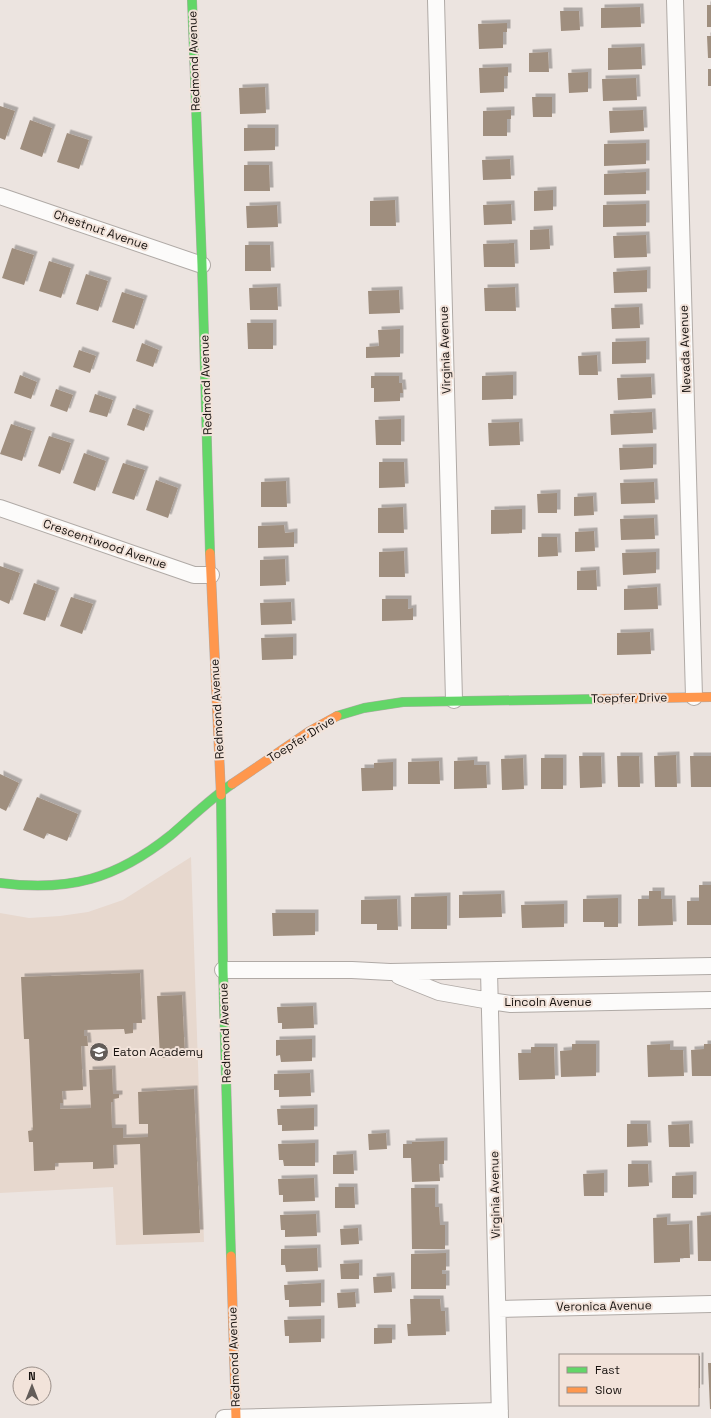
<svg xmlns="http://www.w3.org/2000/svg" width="711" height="1418" viewBox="0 0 711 1418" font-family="'Space Grotesk',sans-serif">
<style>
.built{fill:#e7d8ce}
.building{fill:#9f8e7e;filter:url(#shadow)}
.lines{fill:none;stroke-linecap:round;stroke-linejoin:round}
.street-casing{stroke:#b0aaa6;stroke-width:18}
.fast-casing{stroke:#b0aaa6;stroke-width:10}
.slow-casing{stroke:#b0aaa6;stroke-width:10}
.street{stroke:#fcfbfa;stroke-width:16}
.fast{stroke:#63d668;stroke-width:9}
.slow{stroke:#ff974d;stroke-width:9}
.labels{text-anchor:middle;stroke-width:4;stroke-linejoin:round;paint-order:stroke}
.street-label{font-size:12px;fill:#17120f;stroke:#f2e3da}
.poi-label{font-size:12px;fill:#17120f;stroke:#f2e3da;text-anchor:start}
</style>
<defs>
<filter id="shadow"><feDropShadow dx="3.5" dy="-3.5" stdDeviation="0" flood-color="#0004"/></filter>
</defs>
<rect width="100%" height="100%" fill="#ece4e0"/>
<!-- built -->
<path class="built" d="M191 857 204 1242 116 1245 113 1187 0 1193V913L29 918 60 916 88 912 123 900Z"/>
<!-- building -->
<path class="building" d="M707 5H711V27H707Z
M640 7 641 27 601 28V8Z
M560 11H579L580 30 561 31Z
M507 23V32H503V48L479 49 478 24Z
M707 36H711V58H708Z
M641 47 642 69 608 70V48Z
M548 52 549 72H529V53Z
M508 67V76H504V92L480 93 479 68Z
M708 69H711V86H708Z
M588 72V92L569 93 568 73Z
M636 78 637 100 603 101 602 79Z
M265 87 266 113 240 114 239 88Z
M532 97H552V117H533Z
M0 106 15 111 5 140 0 138Z
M511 110V119H507V136H483V111Z
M643 110 644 131 610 133 609 111Z
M30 120 52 128 42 157 20 149Z
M244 128H275V150L244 151Z
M67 133 89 140 79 169 57 162Z
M646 143V164L604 166V144Z
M510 159 511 179 483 180 482 160Z
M244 165H269L270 191H244Z
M646 172V194L604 195V174Z
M553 190V210L534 211V191Z
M395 200 396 226H370V201Z
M511 204 512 224 484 225 483 205Z
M646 204V226L603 227V205Z
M277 205 278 227 247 228 246 206Z
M549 229 550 249 530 250V230Z
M646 235 647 257 614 258 613 236Z
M514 243 515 267H484L483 244Z
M245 245H270L271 271H245Z
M12 248 34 255 24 285 2 278Z
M49 261 71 268 61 298 39 291Z
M647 270V292L614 293 613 272Z
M86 274 108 281 98 311 76 304Z
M277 287 278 310H250L249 288Z
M515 287 516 311H485L484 288Z
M399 290 400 313 369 314 368 291Z
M122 292 144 299 134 329 112 322Z
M639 307 640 328 612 329 611 308Z
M247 323H273V349H248Z
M400 329V357L366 358V347L379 346 378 330Z
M646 341V363L612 364V342Z
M142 343 159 350 153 367 136 361Z
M79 350 96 356 90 373 73 367Z
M597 355 598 375H579L578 356Z
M20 375 37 382 31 399 14 393Z
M513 375V399L482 400V376Z
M371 376H399V383H402L403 393H400V401L374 402V388H371Z
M651 377 652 398 618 400 617 378Z
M56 389 73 395 67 412 50 406Z
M95 394 113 400 107 417 89 412Z
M133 408 150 414 144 431 127 425Z
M652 412 653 433 611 435 610 414Z
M401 419V445H376L375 420Z
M519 422 520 445 489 446 488 423Z
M11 424 32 431 22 461 0 454Z
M49 436 71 443 60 474 38 466Z
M653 447V468L620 470 619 448Z
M84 453 106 461 95 491 73 483Z
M379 462H404L405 487 379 488Z
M123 463 145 470 134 500 112 493Z
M156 480 178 488 168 518 146 510Z
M286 481 287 507H261V482Z
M654 482 655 503 621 504 620 483Z
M557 493V513H538L537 494Z
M593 496 594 515 574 516V497Z
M403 507 404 533H378V508Z
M522 509V533L491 534V510Z
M654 518 655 539 621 540 620 519Z
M284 525 285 533 294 532V547L258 548V526Z
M594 531 595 551 575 552V532Z
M538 537H557L558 556 538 557Z
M404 551 405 577H379V552Z
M656 552V573L623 575 622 553Z
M285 559 286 585 260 586V560Z
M0 566 20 573 9 604 0 600Z
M596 570 597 590H577V571Z
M34 583 56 591 45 621 23 614Z
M657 587 658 609 624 610V589Z
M71 597 93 604 82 634 60 626Z
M382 599H408V609L413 608V620L382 621Z
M291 602 292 624 261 625 260 603Z
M650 632 651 654 617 655V633Z
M293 637V659L262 660 261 638Z
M676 755 677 787H655L654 756Z
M579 756H601L602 787 580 788Z
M617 756H639L640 787H618Z
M690 756H711V787H691Z
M523 758 524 789 502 790 501 759Z
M541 758H563V789H541Z
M474 760V765H486L487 788 454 789V761Z
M439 761 440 784H408V762Z
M393 762V790L362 791 361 768H374V763Z
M0 774 19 783 6 811 0 808Z
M37 797 78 814 67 841 47 833 44 839 23 830Z
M699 885H711V925H687V901H699Z
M649 891H661V899H672L673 925 638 926V899H649Z
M501 894 502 917 459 918V895Z
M447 896V929H411V897Z
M618 898V927H604V922H583V899Z
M397 899 398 930H377V924H361V900Z
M564 904V927L522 928 521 905Z
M272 913H315V935L273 936Z
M140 973 142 1023H133V1033L125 1034 124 1029 84 1030V1036H87L88 1046H81L83 1090 62 1091 63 1103H60V1109L91 1108 89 1070 112 1069 113 1094H119V1098L113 1099V1102H111L112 1128H123V1138L148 1137V1124H139L138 1092 194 1089 200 1233 143 1235 140 1144 113 1145 114 1168 93 1169V1162L55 1163V1170L34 1171 33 1142H29L28 1131 33 1130 29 1039H24L21 977Z
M182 995 185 1057 160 1058 157 996Z
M313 1006 314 1028 282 1029V1023H278L277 1007Z
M312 1039V1061L281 1062 280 1055 276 1056V1040Z
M572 1044H596V1076L561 1077 560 1051 572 1050Z
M670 1044V1050H683L684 1076 648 1077 647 1045Z
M704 1044H711V1076H692L691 1050 704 1049Z
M531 1047H554L555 1079 519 1080 518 1053H531Z
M310 1073 311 1096 279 1097V1090H274V1074Z
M314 1108V1130L282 1131V1125H278L277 1109Z
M627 1124H647L648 1146 627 1147Z
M689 1124 690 1147H669L668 1125Z
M386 1133 387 1149 369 1150 368 1134Z
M444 1141V1164H439L440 1181 412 1182 411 1158H403V1144H412V1142Z
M315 1143V1166H284L283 1160H279L278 1144Z
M353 1154 354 1174H333V1155Z
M628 1164H648L649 1186 628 1187Z
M604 1173V1196H584L583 1174Z
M693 1175V1198H672V1176Z
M314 1178 315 1201 283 1202V1195H279L278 1179Z
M335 1187H354L355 1208H335Z
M411 1188H435V1207H439L440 1225H445V1249H412Z
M316 1214 317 1236 285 1237V1230H281L280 1215Z
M711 1215V1261H698L697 1216Z
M667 1217V1225L689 1224 690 1258H680V1262L654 1263 653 1218Z
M358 1228 359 1244 341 1245 340 1229Z
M317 1248 318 1271 286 1272 285 1265H281V1249Z
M446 1253V1270H442V1274H446V1289H411V1254Z
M359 1263V1279H341L340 1264Z
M391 1276 392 1292 374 1293 373 1277Z
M321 1283V1306L289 1307V1300H285L284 1285Z
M355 1292 356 1307 338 1308 337 1293Z
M410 1299H440L441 1311H445L446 1335 408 1336 407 1324H411Z
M321 1319V1342L289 1343V1336H285L284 1320Z
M374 1328H392V1343L374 1344Z
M698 1356H700V1388H698Z
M708 1363H711V1409H710Z"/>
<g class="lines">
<defs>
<path id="street" d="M436 0 454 700
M675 0 694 697
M0 196 202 265
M0 508 194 575H211
M223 970H352L390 972 711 966
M489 971 500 1418
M399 976 439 992 490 1001 511 1004 711 1000
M498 1309 711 1304
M224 1418 500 1411"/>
<path id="fast" d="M192 0 202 265 210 553
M337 716 364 708 403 702 598 699
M221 795 223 970 231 1256
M0 883C69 892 116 879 171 835 191 818 210 799 232 784"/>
<path id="slow" d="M210 553 221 795
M598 699 711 697
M232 784 310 731 337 716
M231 1256 236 1418"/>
</defs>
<!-- street casing -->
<use href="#street" class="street-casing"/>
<!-- fast casing -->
<use href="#fast" class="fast-casing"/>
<!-- slow casing -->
<use href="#slow" class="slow-casing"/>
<!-- street -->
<use href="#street" class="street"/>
<!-- fast -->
<use href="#fast" class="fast"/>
<!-- slow -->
<use href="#slow" class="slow"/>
</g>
<!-- icons -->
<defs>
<symbol id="school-disc" viewBox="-11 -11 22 22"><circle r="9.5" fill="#625c58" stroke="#f2e3da"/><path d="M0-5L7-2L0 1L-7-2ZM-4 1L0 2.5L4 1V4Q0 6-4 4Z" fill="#fff"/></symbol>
</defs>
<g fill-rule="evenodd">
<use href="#school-disc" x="88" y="1041" width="22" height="22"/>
</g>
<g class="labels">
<!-- street labels -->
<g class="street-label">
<text transform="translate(194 61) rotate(-92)" y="4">Redmond Avenue</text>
<text transform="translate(101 230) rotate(19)" y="4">Chestnut Avenue</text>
<text transform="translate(685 349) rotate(-92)" y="4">Nevada Avenue</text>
<text transform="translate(445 350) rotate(-92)" y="4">Virginia Avenue</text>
<text transform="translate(206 385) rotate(-92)" y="4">Redmond Avenue</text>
<text transform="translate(105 544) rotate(19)" y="4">Crescentwood Avenue</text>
<text transform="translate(629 698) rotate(-1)" y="4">Toepfer Drive</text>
<text transform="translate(217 709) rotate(-93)" y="4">Redmond Avenue</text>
<text transform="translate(301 739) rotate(-32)" y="4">Toepfer Drive</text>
<text x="548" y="1006">Lincoln Avenue</text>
<text transform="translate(225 1033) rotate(-92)" y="4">Redmond Avenue</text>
<text transform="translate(495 1195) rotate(-91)" y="4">Virginia Avenue</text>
<text transform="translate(604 1306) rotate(-1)" y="4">Veronica Avenue</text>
<text transform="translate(234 1357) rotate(-92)" y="4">Redmond Avenue</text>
</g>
<!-- poi labels -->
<g class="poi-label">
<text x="113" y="1056">Eaton Academy</text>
</g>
</g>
<!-- legend -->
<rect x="559" y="1354" width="140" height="52" fill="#f2e3da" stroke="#9a8f89"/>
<rect x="567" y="1367" width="20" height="6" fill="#63d668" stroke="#9a8f89"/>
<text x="595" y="1374" font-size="12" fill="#17120f">Fast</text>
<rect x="567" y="1387" width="20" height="6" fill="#ff974d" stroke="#9a8f89"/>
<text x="595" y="1394" font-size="12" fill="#17120f">Slow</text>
<!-- north arrow -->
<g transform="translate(32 1386)"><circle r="19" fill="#f2e3da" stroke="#9a8f89"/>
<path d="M0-3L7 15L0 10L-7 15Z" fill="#625c58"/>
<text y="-6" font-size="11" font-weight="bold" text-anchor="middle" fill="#17120f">N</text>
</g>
</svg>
